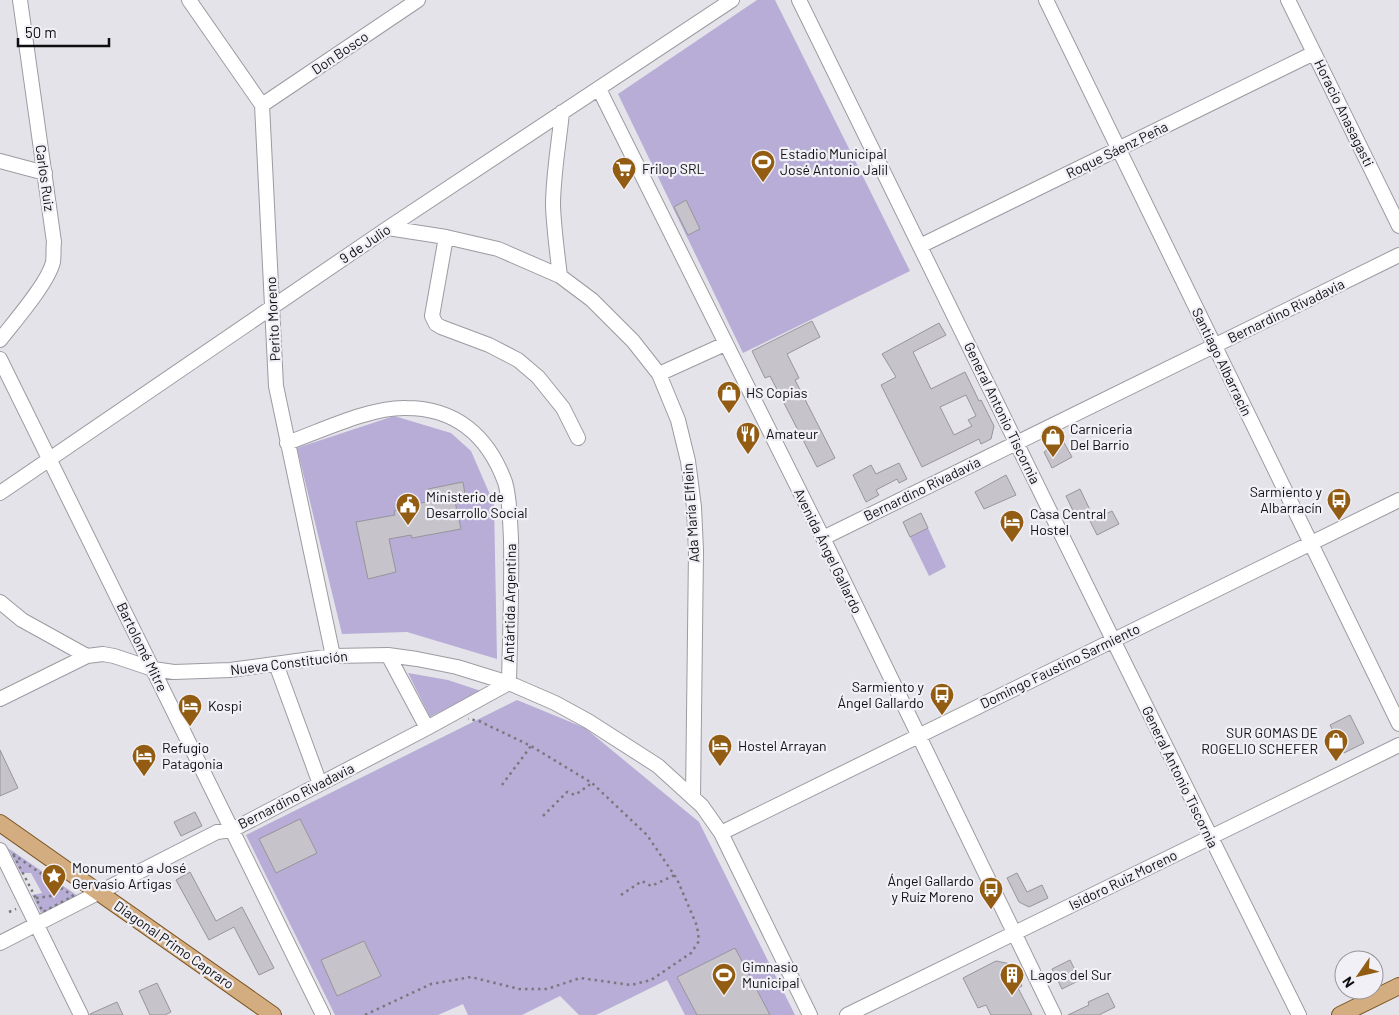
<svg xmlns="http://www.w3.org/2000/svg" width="1399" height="1015" viewBox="0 0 1399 1015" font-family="Barlow,sans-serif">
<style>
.green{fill:#b7add7}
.building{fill:#c6c4ca;stroke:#96959a;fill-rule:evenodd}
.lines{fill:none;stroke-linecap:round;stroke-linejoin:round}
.minor-casing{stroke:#9c9ba1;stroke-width:16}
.major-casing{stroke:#7b5321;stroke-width:18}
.path{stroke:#79797d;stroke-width:2.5;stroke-dasharray:2.5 4;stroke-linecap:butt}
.minor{stroke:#fff;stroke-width:14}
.major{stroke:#d3ad7f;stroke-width:16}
.labels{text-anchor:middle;stroke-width:4.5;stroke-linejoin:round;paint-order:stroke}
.street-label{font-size:14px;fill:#0f0f11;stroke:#f1f0f6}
.poi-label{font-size:14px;fill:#0f0f11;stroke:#f1f0f6;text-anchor:start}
</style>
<rect width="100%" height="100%" fill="#e4e3e9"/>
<!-- green -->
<path class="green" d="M757 0H775L910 271 743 353 618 94Z
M394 416 451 433 471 451 494 504 497 659 407 632 342 634 297 448Z
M928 528 946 567 929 576 910 537Z
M408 673 448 680 481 691 430 717Z
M517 700 585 728 699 822 795 1015H685L667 980 596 1015H579L560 996 522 1015H468L463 1004 438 1015H335L246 835Z
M8 848 78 896 42 915 32 895 42 893 31 873H21Z"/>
<!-- building -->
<path class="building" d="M686 200 700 229 688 235 674 207Z
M812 321 820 337 787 354 799 378 795 380 835 458 817 467 770 376 765 378 752 351Z
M939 323 946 335 913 352 931 389 965 372 979 401 981 400 994 426 991 439 981 444 979 439 922 467 881 385 896 377 882 354ZM966 395 976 416 968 420 972 426 954 435 940 407Z
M1063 441 1072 457 1052 468 1044 452Z
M899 463 907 479 899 483 897 479 876 490 879 495 866 502 853 475 871 465 876 474Z
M1006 475 1016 495 984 509 975 492Z
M463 482 465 494 454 497 461 529 412 538 411 535 389 539 396 572 368 579 356 522 395 515 394 511 417 506 416 504 431 501 428 489Z
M1080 489 1090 510 1076 517 1066 496Z
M1112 511 1119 524 1097 535 1090 521Z
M921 513 928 528 910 537 903 522Z
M1350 715 1364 743 1344 753 1330 725Z
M0 750 18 788 0 796Z
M195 812 202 826 181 836 174 822Z
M300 819 317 853 276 873 259 839Z
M190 872 216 921 242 907 274 968 259 975 234 927 209 940 176 880Z
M1017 873 1027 892 1042 885 1048 898 1029 907 1019 902 1007 878Z
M364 941 381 976 337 996 321 960Z
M735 948 770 1015H697L677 977Z
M1070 960 1080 980 1062 989 1052 969Z
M996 961 1011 964 1022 986 1018 988 1032 1015H991L986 1005 978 1008 963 978Z
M157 983 171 1012 165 1015H150L139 991Z
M1108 993 1115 1007 1099 1015H1068L1089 1005 1088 1002Z
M117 1002 123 1015H90V1014Z"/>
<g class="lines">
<defs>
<path id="minor" d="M189 0 262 105 276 386 333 656
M799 0 1121 656 1299 1015
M1046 0 1399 724
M1288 0 1399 226
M599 89 823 538 1054 1015
M262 105 418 0
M0 161 45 173
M388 228 446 237 498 249 560 276 592 300 633 341 659 374 678 420 688 461 694 507 696 551 693 798
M446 237 432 316 436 324 441 327 489 345 518 360 538 377 563 408 578 438
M920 246 1314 53
M560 276C557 252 554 229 553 206 553 175 559 143 562 112
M0 340C14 322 48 283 53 262 54 256 53 249 54 242L20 0
M0 359 323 1015
M659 374 725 344
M0 493 388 228 732 0
M823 538 1399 255
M0 602 22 620 87 656
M388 655 427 728
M276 664 320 784
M0 699 87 656 103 654 114 656 153 669 174 672 230 670 333 656 388 655 417 659 457 667 509 683 555 703 588 721 658 766 702 806 721 833 810 1015
M721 833 1399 500
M0 850 81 1015
M0 943 217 832 232 830 427 728 509 683C510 635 512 587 511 539 510 522 510 498 505 482 488 436 456 408 406 408 370 407 321 431 287 443
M847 1015 1399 745"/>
<path id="major" d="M0 823 273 1015
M1340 1015 1399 986"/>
</defs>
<!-- minor casing -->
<use href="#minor" class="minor-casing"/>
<!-- major casing -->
<use href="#major" class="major-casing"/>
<!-- path -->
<path class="path" d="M502 785 531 746
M543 816 567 792 575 795 592 783
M13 854 73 896 43 912Z
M621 895 642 881 651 886 675 875
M36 898 51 896 62 888
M9 912 16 909
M365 1015 431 984 471 977 519 989H547L580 978 631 985 651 980 691 953 699 941 697 926 677 879 647 835 592 783 531 746 479 721 468 719"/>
<!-- minor -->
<use href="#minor" class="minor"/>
<!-- major -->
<use href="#major" class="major"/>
</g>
<!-- icons -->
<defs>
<symbol id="stadium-pin" viewBox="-11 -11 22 30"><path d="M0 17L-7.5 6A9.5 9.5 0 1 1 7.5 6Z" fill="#925c12" stroke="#f1f0f6"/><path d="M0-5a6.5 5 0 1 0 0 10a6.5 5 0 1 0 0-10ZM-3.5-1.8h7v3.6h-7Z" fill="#fff"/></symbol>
<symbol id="supermarket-pin" viewBox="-11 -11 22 30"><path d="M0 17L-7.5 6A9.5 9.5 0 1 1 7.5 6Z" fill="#925c12" stroke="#f1f0f6"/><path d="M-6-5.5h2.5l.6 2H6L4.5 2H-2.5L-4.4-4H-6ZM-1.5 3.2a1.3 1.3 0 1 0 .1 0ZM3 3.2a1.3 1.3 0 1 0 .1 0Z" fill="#fff"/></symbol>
<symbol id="shop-pin" viewBox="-11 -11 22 30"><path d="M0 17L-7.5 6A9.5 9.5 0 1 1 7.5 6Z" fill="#925c12" stroke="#f1f0f6"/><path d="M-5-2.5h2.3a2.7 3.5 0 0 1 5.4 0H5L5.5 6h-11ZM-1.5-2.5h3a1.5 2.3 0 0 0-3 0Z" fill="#fff"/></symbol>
<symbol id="restaurant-pin" viewBox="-11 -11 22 30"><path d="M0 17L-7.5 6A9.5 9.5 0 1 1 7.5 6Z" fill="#925c12" stroke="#f1f0f6"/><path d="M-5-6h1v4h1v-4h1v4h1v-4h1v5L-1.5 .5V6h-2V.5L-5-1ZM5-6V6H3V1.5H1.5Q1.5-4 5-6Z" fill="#fff"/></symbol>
<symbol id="bus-pin" viewBox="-11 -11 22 30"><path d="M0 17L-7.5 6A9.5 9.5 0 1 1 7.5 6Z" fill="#925c12" stroke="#f1f0f6"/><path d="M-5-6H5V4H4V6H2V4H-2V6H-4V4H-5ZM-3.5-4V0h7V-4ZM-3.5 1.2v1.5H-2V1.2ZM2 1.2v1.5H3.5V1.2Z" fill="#fff"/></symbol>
<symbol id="civic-pin" viewBox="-11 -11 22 30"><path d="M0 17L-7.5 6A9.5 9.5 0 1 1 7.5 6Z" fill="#925c12" stroke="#f1f0f6"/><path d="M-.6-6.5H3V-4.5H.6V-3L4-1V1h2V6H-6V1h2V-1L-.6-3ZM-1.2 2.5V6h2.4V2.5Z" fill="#fff"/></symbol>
<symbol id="hotel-pin" viewBox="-11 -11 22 30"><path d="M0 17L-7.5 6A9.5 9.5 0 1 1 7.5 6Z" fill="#925c12" stroke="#f1f0f6"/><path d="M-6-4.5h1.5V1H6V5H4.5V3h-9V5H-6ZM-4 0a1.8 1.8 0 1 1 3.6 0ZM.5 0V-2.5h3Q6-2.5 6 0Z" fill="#fff"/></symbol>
<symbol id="sight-pin" viewBox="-11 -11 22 30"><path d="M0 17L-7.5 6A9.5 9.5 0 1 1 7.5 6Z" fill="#925c12" stroke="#f1f0f6"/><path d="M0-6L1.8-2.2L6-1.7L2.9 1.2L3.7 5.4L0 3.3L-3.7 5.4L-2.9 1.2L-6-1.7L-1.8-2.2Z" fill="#fff"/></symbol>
<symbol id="building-pin" viewBox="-11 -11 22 30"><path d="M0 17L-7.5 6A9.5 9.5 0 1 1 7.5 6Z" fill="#925c12" stroke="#f1f0f6"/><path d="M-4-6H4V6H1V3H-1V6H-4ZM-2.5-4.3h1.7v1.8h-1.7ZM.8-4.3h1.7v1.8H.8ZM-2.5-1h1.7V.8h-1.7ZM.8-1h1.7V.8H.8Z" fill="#fff"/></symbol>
</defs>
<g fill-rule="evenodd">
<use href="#stadium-pin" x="749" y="148" width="28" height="38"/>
<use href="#supermarket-pin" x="610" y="155" width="28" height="38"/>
<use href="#shop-pin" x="715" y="379" width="28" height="38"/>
<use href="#restaurant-pin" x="734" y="420" width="28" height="38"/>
<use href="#shop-pin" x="1039" y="423" width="28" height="38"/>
<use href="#bus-pin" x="1325" y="486" width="28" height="38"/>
<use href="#civic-pin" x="394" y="491" width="28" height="38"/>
<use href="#hotel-pin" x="998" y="508" width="28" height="38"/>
<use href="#bus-pin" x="928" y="681" width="28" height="38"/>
<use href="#hotel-pin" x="176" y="692" width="28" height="38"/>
<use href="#shop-pin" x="1322" y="727" width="28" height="38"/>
<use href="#hotel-pin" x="706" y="732" width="28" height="38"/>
<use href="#hotel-pin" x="130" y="742" width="28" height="38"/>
<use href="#sight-pin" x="40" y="862" width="28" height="38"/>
<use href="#bus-pin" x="977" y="875" width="28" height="38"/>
<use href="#stadium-pin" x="710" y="961" width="28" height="38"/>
<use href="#building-pin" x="998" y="961" width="28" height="38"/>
</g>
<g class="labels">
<!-- street labels -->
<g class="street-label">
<text transform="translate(340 53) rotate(-34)" y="5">Don Bosco</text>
<text transform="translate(1344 113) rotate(64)" y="5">Horacio Anasagasti</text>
<text transform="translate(1117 150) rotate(-26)" y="5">Roque Sáenz Peña</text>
<text transform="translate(45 178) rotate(82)" y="5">Carlos Ruiz</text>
<text transform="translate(365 244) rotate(-34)" y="5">9 de Julio</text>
<text transform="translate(1286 311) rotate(-26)" y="5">Bernardino Rivadavia</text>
<text transform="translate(273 319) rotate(-93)" y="5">Perito Moreno</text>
<text transform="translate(1222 362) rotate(64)" y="5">Santiago Albarracín</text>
<text transform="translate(1002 413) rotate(64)" y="5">General Antonio Tiscornia</text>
<text transform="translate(922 489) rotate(-26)" y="5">Bernardino Rivadavia</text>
<text transform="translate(691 513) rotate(-94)" y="5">Ada María Elflein</text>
<text transform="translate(828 551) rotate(64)" y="5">Avenida Ángel Gallardo</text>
<text transform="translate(510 603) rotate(-89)" y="5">Antártida Argentina</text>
<text transform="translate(142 647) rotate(64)" y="5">Bartolomé Mitre</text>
<text transform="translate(289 663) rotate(-7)" y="5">Nueva Constitución</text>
<text transform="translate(1060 666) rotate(-26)" y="5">Domingo Faustino Sarmiento</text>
<text transform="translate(1180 777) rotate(64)" y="5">General Antonio Tiscornia</text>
<text transform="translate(296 796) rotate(-27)" y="5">Bernardino Rivadavia</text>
<text transform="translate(1123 880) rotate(-26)" y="5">Isidoro Ruiz Moreno</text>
<text transform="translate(174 945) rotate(35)" y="5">Diagonal Primo Capraro</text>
</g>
<!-- poi labels -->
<g class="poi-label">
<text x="780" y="159">Estadio Municipal<tspan x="780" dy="16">José Antonio Jalil</tspan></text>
<text x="642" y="174">Frilop SRL</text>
<text x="746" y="398">HS Copias</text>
<text x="1070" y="434">Carniceria<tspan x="1070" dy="16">Del Barrio</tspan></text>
<text x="766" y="439">Amateur</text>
<text x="1322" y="497" text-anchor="end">Sarmiento y<tspan x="1322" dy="16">Albarracín</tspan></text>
<text x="426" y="502">Ministerio de<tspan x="426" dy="16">Desarrollo Social</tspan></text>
<text x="1030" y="519">Casa Central<tspan x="1030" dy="16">Hostel</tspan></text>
<text x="924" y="692" text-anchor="end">Sarmiento y<tspan x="924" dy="16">Ángel Gallardo</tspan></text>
<text x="208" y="711">Kospi</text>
<text x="1318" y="738" text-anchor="end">SUR GOMAS DE<tspan x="1318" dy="16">ROGELIO SCHEFER</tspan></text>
<text x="738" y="751">Hostel Arrayan</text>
<text x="162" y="753">Refugio<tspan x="162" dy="16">Patagonia</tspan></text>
<text x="72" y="873">Monumento a José<tspan x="72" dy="16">Gervasio Artigas</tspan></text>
<text x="974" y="886" text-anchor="end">Ángel Gallardo<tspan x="974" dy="16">y Ruíz Moreno</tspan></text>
<text x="742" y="972">Gimnasio<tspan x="742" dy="16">Municipal</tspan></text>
<text x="1030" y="980">Lagos del Sur</text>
</g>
</g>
<!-- north arrow -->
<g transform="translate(1359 975) rotate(236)"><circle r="24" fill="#f1f0f6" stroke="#97969a"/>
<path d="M0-4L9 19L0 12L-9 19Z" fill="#925c12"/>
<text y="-8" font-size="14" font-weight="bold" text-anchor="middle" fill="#0f0f11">N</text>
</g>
<!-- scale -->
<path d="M18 38v8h91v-8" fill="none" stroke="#0f0f11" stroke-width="2.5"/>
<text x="25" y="38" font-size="15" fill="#0f0f11" stroke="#f1f0f6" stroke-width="4" paint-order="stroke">50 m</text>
</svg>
